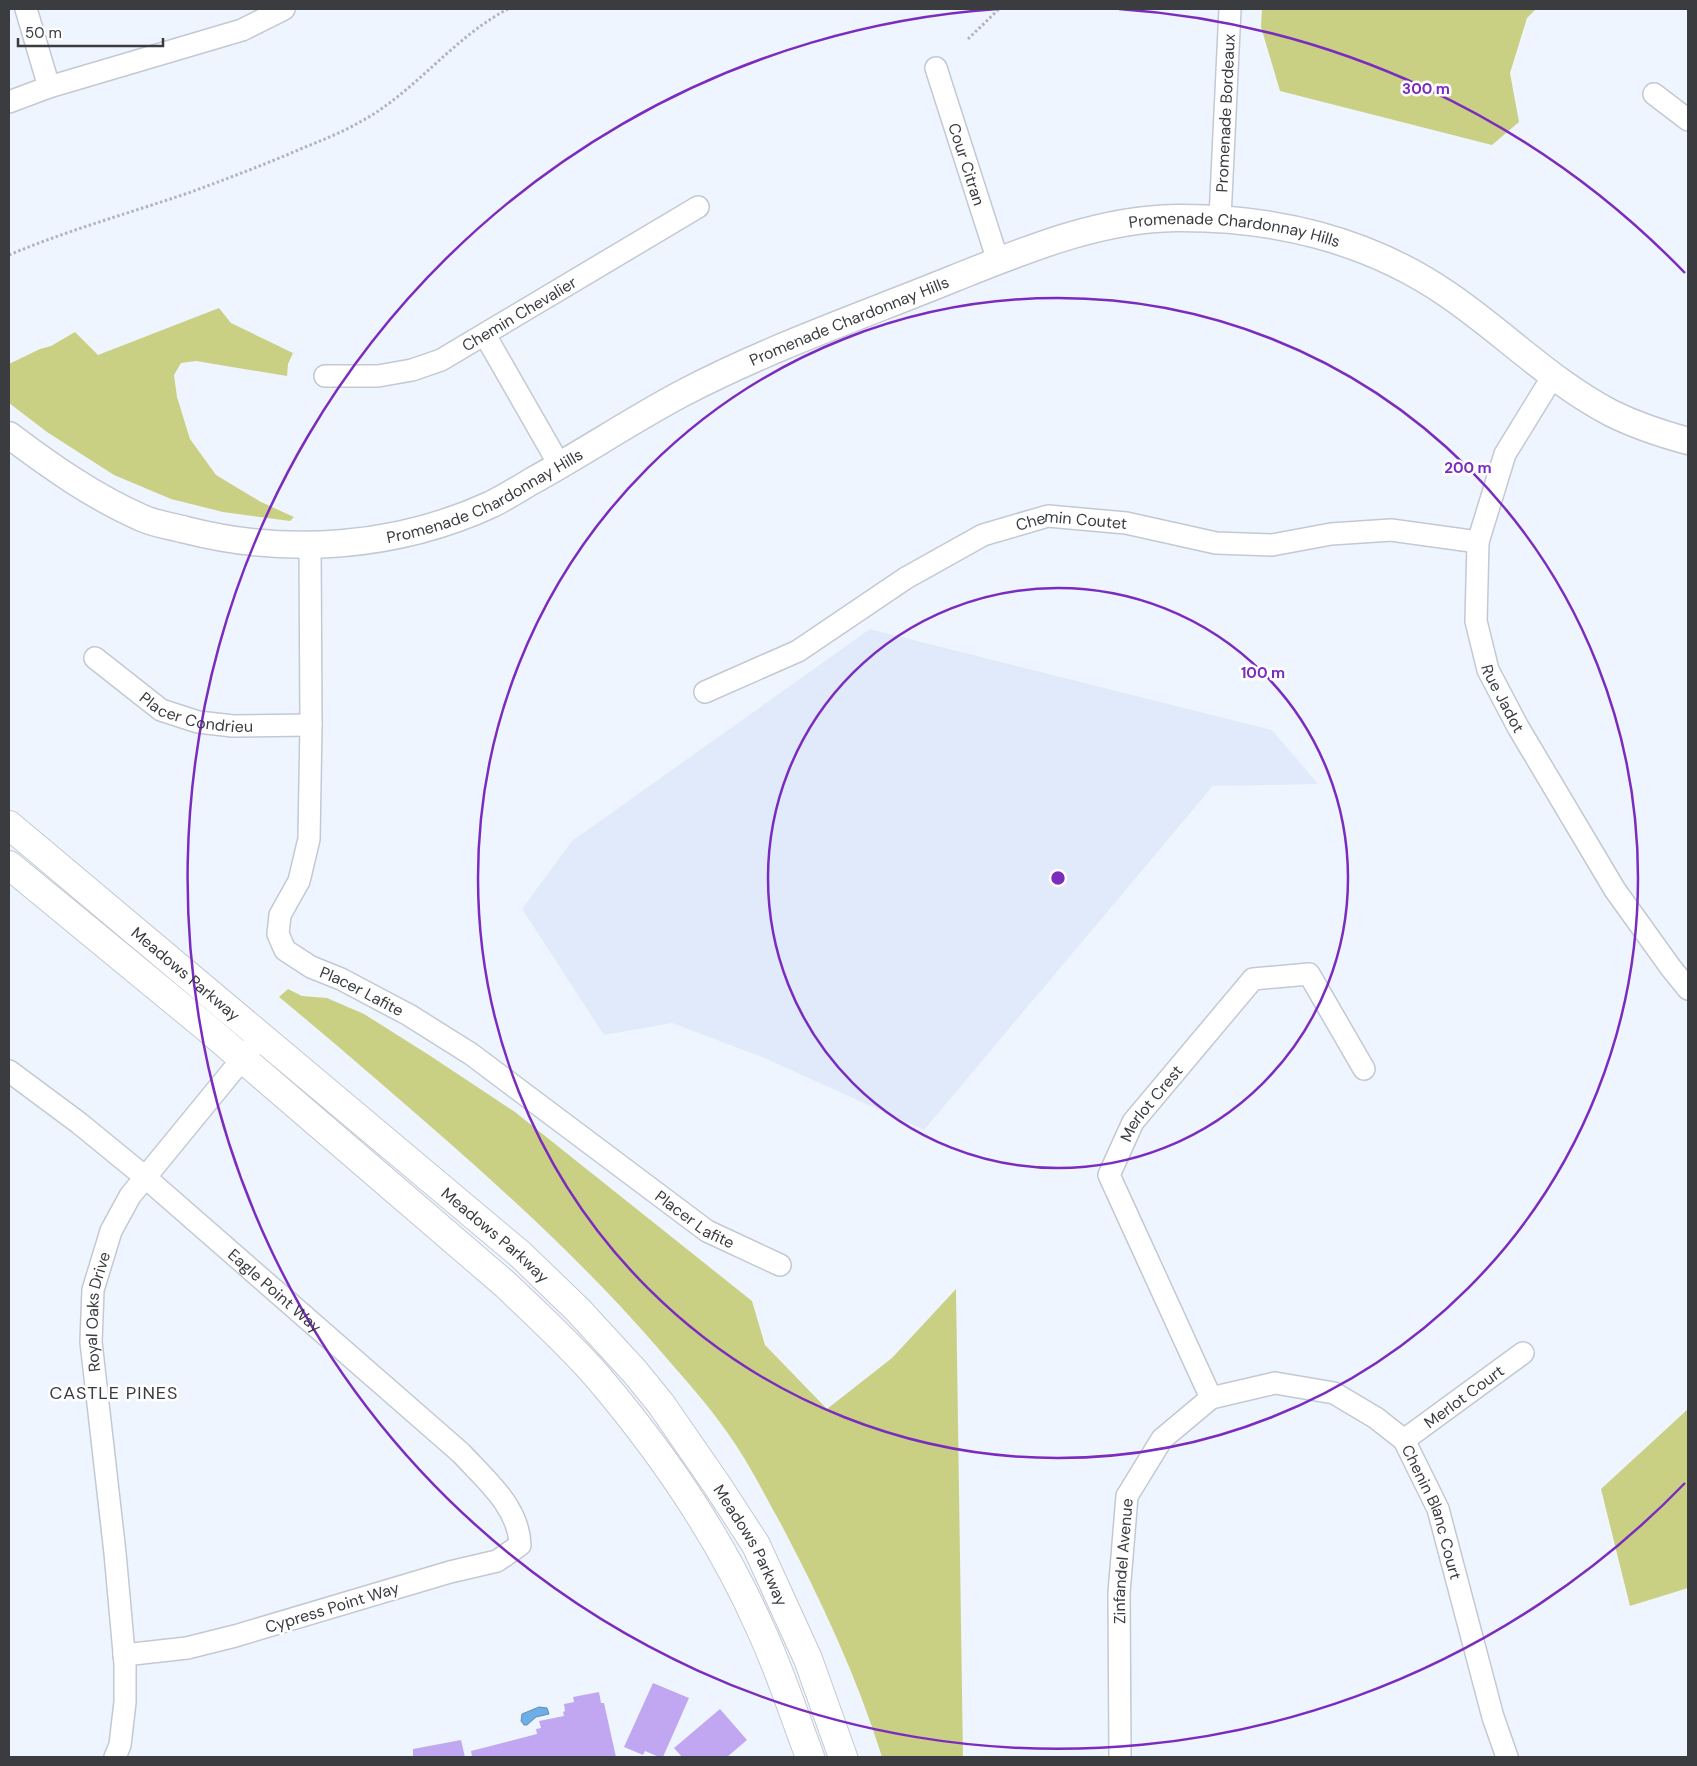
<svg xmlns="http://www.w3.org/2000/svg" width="1697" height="1766" viewBox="0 0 1697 1766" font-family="'DM Sans',sans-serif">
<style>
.built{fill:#e1eafb}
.green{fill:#cad083}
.water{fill:#6eaee7;stroke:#5e8cb5}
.building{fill:#c1a7f1}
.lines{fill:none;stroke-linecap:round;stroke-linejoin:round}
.minor-casing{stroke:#c3c9d2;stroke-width:24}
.tertiary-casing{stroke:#c3c9d2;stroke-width:29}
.secondary-casing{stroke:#c3c9d2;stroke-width:30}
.path{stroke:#b0b5bd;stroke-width:3;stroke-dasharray:2.5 2.5;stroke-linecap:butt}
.minor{stroke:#fff;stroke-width:21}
.tertiary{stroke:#fff;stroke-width:26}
.secondary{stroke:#fff;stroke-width:28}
.ring{fill:none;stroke:#7b2cbf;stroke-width:2.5}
.labels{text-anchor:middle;stroke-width:5;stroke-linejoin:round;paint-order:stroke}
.street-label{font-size:16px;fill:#3a3c40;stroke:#fff}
.neighbourhood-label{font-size:18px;letter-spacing:1px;fill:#3a3c40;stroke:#fff}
.centre{fill:#7b2cbf;stroke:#fff;stroke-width:2.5}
.ring-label{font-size:15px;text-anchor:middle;font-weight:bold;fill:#7b2cbf;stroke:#fff;stroke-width:5;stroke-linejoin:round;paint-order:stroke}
</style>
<rect width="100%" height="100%" fill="#eff5ff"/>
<!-- built -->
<path class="built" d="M870 629 1272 730 1318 784 1213 786 924 1130 762 1057 672 1023 604 1035 522 909 572 841Z"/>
<!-- green -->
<path class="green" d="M1262 9H1536L1527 18 1510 73 1519 122 1492 145 1280 91 1261 27Z
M219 308 231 323 293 353 288 364 287 376 196 361 181 363 174 375 177 397 190 439 216 475 261 502 294 517 290 521 223 512 171 499 114 475 47 432 9 403V364L40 349 51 346 75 332 98 355Z
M288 989 302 996 327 998 364 1014 429 1055 515 1112 752 1301 765 1345 827 1409 892 1358 956 1289 963 1757H882C857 1677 821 1600 782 1526 764 1494 748 1461 727 1432 706 1402 681 1375 657 1347 592 1272 520 1205 445 1139 390 1091 336 1044 279 997Z
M1688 1409V1588L1630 1606 1601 1489Z"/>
<!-- water -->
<path class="water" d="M539 1707 547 1708 549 1714 536 1717 527 1725H524L521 1721 522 1714Z"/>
<!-- building -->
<path class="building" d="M653 1683 689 1698 663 1757H659L645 1751 643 1755 624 1747Z
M599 1692 601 1703H604L616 1757H472L471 1751 537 1734 536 1729 541 1728 539 1721 564 1716 563 1712 565 1711 564 1704 574 1702 573 1697Z
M720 1709 747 1740 727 1757H682L674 1748Z
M461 1740 465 1757H413V1749Z"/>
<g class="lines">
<defs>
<g id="minor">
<path d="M26 9 49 87"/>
<path id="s1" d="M936 68 998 261"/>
<path d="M1654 94 1688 120"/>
<path d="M9 102 49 87 242 30 284 9"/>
<path id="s2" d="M1220 218 1230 9"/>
<path d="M485 335 560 466"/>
<path id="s3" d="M325 376H378L412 370 441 360 698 207"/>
<path id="s4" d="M1553 376 1505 454 1478 542 1476 621 1488 670 1518 727 1615 890 1671 968 1688 989"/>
<path id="s5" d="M310 544 311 725 309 839 299 881 280 915 278 934 285 950 311 967 341 979 409 1015 471 1054 707 1231 780 1265"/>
<path id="s6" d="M95 658 161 710 198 722 233 726 311 725"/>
<path id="s7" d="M705 692 798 651 906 578 983 535 1048 516 1126 523 1216 543 1272 545 1331 534 1391 530 1478 542"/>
<path id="s8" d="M9 1071 79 1123 145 1177 461 1453C485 1479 519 1507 520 1545L497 1561 450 1572 235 1636 187 1648 124 1655"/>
<path id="s9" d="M1211 1398 1109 1175 1133 1122 1253 979 1309 974 1364 1069"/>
<path id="s10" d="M1404 1440 1523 1353"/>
<path id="s11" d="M115 1757 120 1745 125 1702V1664L115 1553 91 1342 93 1290 111 1231 130 1196 261 1036"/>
<path id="s12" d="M1120 1757 1119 1593 1127 1496 1162 1439 1211 1398 1275 1383 1334 1393 1376 1418 1404 1440 1438 1509 1493 1717 1507 1757"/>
</g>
<g id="tertiary">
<path id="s13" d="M9 435C50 466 94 497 142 518 155 524 171 526 186 530 287 556 397 548 492 504 506 497 519 489 532 481 583 453 632 420 683 393 771 347 864 315 955 278 1025 250 1099 219 1176 218 1272 217 1367 239 1447 294 1502 331 1551 382 1611 413 1635 425 1662 434 1688 441"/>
</g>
<g id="secondary">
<path id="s14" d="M9 825 521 1255 578 1310 635 1372 661 1404 717 1485 756 1545 808 1659 843 1757"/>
<path d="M9 865 207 1028 506 1285C537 1315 569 1344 597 1376 661 1451 721 1539 761 1630 780 1671 794 1715 810 1757"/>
</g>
</defs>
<!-- minor casing -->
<use href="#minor" class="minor-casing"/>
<!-- tertiary casing -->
<use href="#tertiary" class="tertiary-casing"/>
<!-- secondary casing -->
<use href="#secondary" class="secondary-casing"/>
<!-- path -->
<path class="path" d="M968 39 999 9
M9 255C68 230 130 213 191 192 229 178 266 164 303 148 322 140 341 133 358 123 414 94 452 38 508 9"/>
<!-- minor -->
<use href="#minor" class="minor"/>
<!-- tertiary -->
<use href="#tertiary" class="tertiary"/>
<!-- secondary -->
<use href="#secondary" class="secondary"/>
</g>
<!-- distance rings -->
<g class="ring">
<circle cx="1058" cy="878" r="290"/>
<circle cx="1058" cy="878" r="580"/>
<path d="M1685 1483A871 871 0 1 1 997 9M1119 9A871 871 0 0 1 1685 273"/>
</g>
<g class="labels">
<!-- street labels -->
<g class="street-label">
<text dy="6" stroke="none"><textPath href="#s2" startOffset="105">Promenade Bordeaux</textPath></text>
<text dy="6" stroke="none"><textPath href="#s1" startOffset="101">Cour Citran</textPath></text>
<text dy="6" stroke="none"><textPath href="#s13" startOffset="1322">Promenade Chardonnay Hills</textPath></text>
<text dy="6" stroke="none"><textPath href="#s3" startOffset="209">Chemin Chevalier</textPath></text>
<text dy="6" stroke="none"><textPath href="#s13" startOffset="918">Promenade Chardonnay Hills</textPath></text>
<text dy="6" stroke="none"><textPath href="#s13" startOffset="512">Promenade Chardonnay Hills</textPath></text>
<text dy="6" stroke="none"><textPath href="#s7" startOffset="411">Chemin Coutet</textPath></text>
<text dy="6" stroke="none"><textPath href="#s4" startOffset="345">Rue Jadot</textPath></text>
<text dy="6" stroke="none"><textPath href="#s6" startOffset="119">Placer Condrieu</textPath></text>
<text dy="6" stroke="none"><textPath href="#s14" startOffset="231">Meadows Parkway</textPath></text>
<text dy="6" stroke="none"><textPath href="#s5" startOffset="501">Placer Lafite</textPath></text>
<text dy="6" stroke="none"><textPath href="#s9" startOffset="329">Merlot Crest</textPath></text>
<text dy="6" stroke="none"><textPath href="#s5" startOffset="906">Placer Lafite</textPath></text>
<text dy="6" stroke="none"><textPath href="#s14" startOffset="636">Meadows Parkway</textPath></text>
<text dy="6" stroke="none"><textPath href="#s8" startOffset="345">Eagle Point Way</textPath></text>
<text dy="6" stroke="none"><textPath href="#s11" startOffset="449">Royal Oaks Drive</textPath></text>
<text dy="6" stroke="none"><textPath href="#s10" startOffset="74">Merlot Court</textPath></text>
<text dy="6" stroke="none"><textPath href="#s12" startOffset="680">Chenin Blanc Court</textPath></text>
<text dy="6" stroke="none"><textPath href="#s14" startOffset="1041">Meadows Parkway</textPath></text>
<text dy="6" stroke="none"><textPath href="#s12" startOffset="196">Zinfandel Avenue</textPath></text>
<text transform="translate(332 1607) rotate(-17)" y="6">Cypress Point Way</text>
</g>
<!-- neighbourhood labels -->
<g class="neighbourhood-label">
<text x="114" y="1399">CASTLE PINES</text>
</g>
</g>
<circle cx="1058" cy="878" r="8" class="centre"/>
<g class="ring-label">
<text x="1426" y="94">300 m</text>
<text x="1468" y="473">200 m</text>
<text x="1263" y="678">100 m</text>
</g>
<!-- border -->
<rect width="1697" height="1766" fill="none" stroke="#3a3c40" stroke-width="20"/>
<!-- scale -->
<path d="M18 38v8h145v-8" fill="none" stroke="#3a3c40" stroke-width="2.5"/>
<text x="25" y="38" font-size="15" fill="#3a3c40" stroke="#ffffff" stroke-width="4" paint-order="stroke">50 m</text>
</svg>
